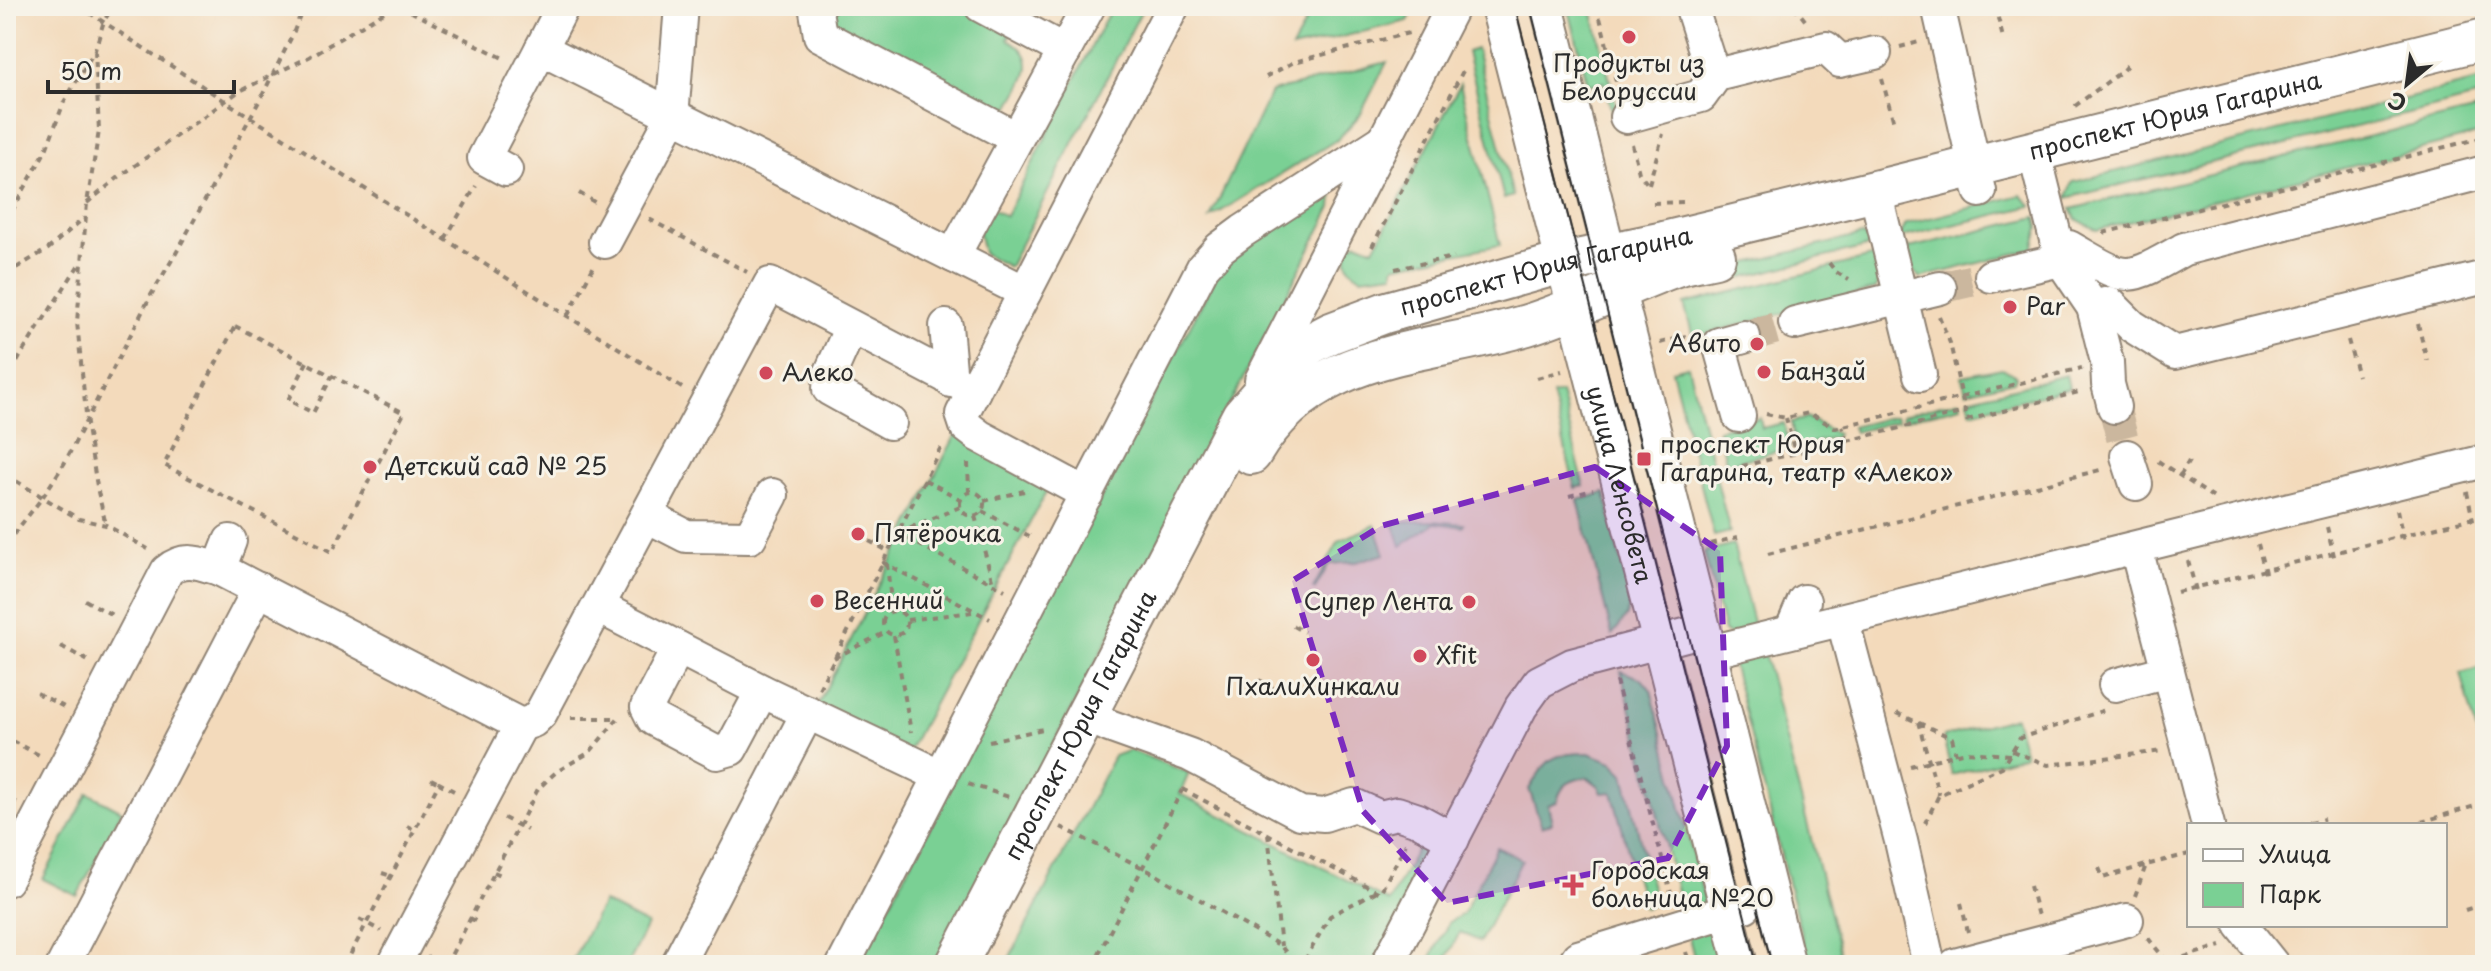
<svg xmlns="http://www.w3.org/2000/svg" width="2491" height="971" viewBox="0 0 2491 971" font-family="'Playpen Sans',sans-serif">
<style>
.green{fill:#7ad094;stroke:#527e60;stroke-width:2}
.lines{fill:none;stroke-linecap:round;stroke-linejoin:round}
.minor-tunnel{stroke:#cbb79e;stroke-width:32;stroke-dasharray:32 16;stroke-linecap:butt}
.minor-casing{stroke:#8f8273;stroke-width:36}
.major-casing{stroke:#8f8273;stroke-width:44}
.path{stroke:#8f8273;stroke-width:4;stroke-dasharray:6 6;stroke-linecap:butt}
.minor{stroke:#fff;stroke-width:32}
.major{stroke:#fff;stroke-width:40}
.tram{stroke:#2b2b2b;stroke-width:2}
.marked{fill:#7b2cbf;fill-opacity:0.2;stroke:#7b2cbf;stroke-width:6;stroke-dasharray:16 10;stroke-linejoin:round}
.poi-dot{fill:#d1495b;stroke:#f7f3e8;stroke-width:3}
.labels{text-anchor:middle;stroke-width:6;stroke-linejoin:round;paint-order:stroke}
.poi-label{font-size:24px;fill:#2b2b2b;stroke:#f7f3e8;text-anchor:start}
.street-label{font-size:24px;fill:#2b2b2b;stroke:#f7f3e8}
</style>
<rect width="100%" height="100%" fill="#f7f3e8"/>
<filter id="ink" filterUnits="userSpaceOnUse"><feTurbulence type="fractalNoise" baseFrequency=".0125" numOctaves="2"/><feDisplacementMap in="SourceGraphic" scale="16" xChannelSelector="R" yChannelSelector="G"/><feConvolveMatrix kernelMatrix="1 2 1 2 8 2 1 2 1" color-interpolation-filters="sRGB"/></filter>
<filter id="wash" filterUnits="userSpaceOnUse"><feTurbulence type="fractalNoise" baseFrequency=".006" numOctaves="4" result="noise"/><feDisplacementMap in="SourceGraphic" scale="32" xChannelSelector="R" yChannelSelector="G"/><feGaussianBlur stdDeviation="1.8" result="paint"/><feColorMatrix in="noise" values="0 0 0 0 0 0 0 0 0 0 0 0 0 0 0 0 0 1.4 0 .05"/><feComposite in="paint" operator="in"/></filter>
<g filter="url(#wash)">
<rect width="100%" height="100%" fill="#f3dabb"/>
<!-- green -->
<path class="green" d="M830 6H957L1011 34 1008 39C1046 60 1021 84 1006 113L998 114 834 33Z
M1112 6H1144L1009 267 983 253 978 231 989 208 1006 216Z
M1314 6H1416L1408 21 1292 49Z
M1568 6H1591L1619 116 1613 117 1604 82 1588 85Z
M1476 49 1513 196 1504 199 1467 52Z
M1387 62 1360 115 1338 139 1210 218 1271 92Z
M2485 79V95L2067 198 2073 182Z
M1460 84 1500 245 1394 266V273L1361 277C1349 270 1344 262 1348 248L1357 242 1374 249Z
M2485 108V133L2097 230 2076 219 2071 209Z
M1326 194 1333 197 1332 207 939 965H858L1215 278 1240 250Z
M2021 195 2032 206 1899 238 1906 224Z
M2037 217 2039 228 2033 249 1920 278 1904 260 1901 250Z
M1862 235 1875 245 1681 292 1678 280Z
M1880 255V277L1876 289 1693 337 1684 304Z
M1688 366 1730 532 1714 536 1672 370Z
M2002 368 2016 376 2014 381 1966 392 1962 376Z
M2066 375 2069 388 1971 412 1968 399Z
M1561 393 1584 486 1575 488 1552 395Z
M1960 400 1961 406 1903 420 1902 415Z
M1896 416 1898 421 1854 432 1852 427Z
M1760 418 1762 428 1784 423 1790 448 1727 464 1718 429Z
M1808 418 1837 434 1835 437 1796 447 1791 422Z
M956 434 1050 485 908 752 817 706Z
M1605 493 1630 600 1627 616 1612 635 1578 500Z
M1435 521 1464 524 1463 527 1435 523 1401 546 1393 522Z
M1375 525 1385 554 1356 562 1329 564 1315 589 1313 588 1339 541Z
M1733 544 1755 630 1732 636 1724 631 1704 552Z
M1763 649 1843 965H1809L1732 662Z
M2485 666V760H2484L2461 673Z
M1621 671 1642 679 1651 690 1721 965H1696Z
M2015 717 2025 755 1952 775 1943 737Z
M1130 750 1189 773 1180 794 1389 902 1426 832 1443 841 1377 965H1006L1114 756Z
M1589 753 1612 762 1624 774 1656 904 1644 908 1612 792 1602 793 1599 786 1587 777C1570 780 1561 784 1557 802L1548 805 1552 823 1542 827 1529 789C1549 757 1550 754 1589 753Z
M88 793 122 811 77 896 43 879Z
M1497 847 1522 860 1480 942 1460 932 1443 965H1427L1449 922 1463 914Z
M603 902 647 925 627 965H570Z"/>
</g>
<g filter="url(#ink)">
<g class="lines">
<!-- minor-tunnel -->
<path class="minor-tunnel" d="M1940 288 1991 276
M1744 337 1795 323
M2114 407 2127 456"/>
<defs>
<g id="minor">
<path d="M563 6 541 49 1025 292"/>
<path d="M819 6 816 11 820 35 1016 138"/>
<path d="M981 6 1065 51"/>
<path id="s1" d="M1497 6 1741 965"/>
<path d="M1547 6 1789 965"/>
<path d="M1691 6 1707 56 1716 75 1826 48 1840 61 1875 53"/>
<path d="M1938 6 1980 191"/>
<path d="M1626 117 1701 96 1716 75"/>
<path d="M2034 151 2061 260 2093 307 2107 362 2108 384 2114 407"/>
<path d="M506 170 484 158 541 49"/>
<path d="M1875 191 1920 375"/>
<path d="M605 242 672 117 681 6"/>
<path d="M2060 249 2069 247C2129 281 2122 284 2184 249L2485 172"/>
<path d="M953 256 1089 6"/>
<path d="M1991 276 2061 260"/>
<path d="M2093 307 2109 303 2132 326 2175 353 2485 277"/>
<path d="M1795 323 1940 288"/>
<path d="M946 326 951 381"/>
<path d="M851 327 830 374 829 389 890 423"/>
<path d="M1261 380 1453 6"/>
<path d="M1739 416 1719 344 1744 337"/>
<path d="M2127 456 2136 484"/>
<path d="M1087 494 979 436 966 426 962 414 1173 6"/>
<path d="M647 516 686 536 750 537 772 495"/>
<path d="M2136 548 2208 825"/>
<path d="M219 569 230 541"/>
<path d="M599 607 762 691 941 776"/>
<path d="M1843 621 1901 841 1929 965"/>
<path d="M1791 631 1804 601"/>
<path d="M678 648 647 707 653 719 717 753 731 749 762 691"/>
<path d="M1710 652 2485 461"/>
<path d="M2115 685 2168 671"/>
<path d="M1085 715 1109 726 1190 755 1300 813 1324 815 1354 805 1380 817 1397 813 1418 820 1453 839"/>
<path d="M6 880 167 571C184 556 199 563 219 569L521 725 533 721 541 713 770 284 974 391"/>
<path d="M2241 925 2273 965"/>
<path d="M63 965 259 589"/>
<path d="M394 965 521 725"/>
<path d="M677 965 808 712"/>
<path d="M843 965 1203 267 1220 248 1243 231 1384 140"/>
<path d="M1387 965 1521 707 1539 682 1572 665 1704 630"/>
<path d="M1573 965 1578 957 1745 906"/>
<path d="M1955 965 2127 920"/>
</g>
<g id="major">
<path d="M1251 454C1313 348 1422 356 1527 325 1575 310 1620 287 1668 269 1682 263 1699 261 1715 257"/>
<path id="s2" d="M956 965 1242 416 1291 360 1310 344 1331 333 1384 313 1562 263 1664 242 1875 191 2485 39"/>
</g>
</defs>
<!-- minor casing -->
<use href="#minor" class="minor-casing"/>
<!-- major casing -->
<use href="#major" class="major-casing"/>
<!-- path -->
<path class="path" d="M79 6 225 101 682 388
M400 6 505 59
M1597 6 1618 89
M1794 6 1808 24
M1995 6 2003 38
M2089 6 2092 16
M1900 47 1919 42
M95 50 99 131 87 203 77 322 88 434 98 492 106 525
M1266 77 1294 62 1409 33
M1882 79 1894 123
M2075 106 2122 71 2129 63
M1632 144 1639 173 1649 186
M1649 184 1663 134
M579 193 596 203
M87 203 119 177 238 92 309 57 394 6
M1653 203 1685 202
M649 219 747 272
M6 222 46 150 64 102 95 50 104 21 113 6
M2103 233 2485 137
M445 239 476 186
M1372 247 1464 69
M1829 263 1836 272 1849 280
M1395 269 1454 257
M6 274 48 249 84 218
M568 315 594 266
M1939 316 1950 343 1967 420 2083 391
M2418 324 2427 360
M235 326 404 413 332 552 164 465Z
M2348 340 2358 376
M1660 343 1686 336
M307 362 288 400 313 413 332 376
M1537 378 1562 371
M6 383 22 353 80 263
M1766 414 1786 418 1809 413 1835 428 2082 368
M1786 418 1795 453
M1847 441 1965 412
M2158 461 2214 498
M968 463 969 492
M1742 466 1847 441 1842 426
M6 475 79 519 106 525 148 549
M2180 476 2189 461
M925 480 960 499
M960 504a12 12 0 1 1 24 0a12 12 0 1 1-24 0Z
M2467 492 2474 525
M1569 496 1593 490
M984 501 1024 491
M2397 510 2404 542
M982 511 1033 538
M975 516 993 583
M2327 527 2335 560
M899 532 960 507
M897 533 1005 590
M869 541 888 551
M6 544 42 498 64 464 151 295 175 255 262 96 292 36 304 6
M1710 544 1738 537
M2258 544 2266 577
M1768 554 2104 469
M2188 561 2197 594
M882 562 990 619
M887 564 892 611
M2177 592 2485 515
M85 600 114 616
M883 623a12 12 0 1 1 24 0a12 12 0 1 1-24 0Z
M907 620 972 612
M1293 626 1304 632
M894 636 911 732
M61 646 90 662
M834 658 886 632
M1259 680 1273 688
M1616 681 1673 901
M819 689 943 443
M37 693 66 708
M1897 713 1952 738 1956 754
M571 718H619
M1918 722 1939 795
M12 741 41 756
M989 741 1043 729
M2012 751 2048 765 2162 751
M1910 766 1966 752 2010 755
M431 779 439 783
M968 784 1009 797
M1182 789 1380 893 1406 844
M6 796 17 802
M504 818 527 830
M2421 822 2485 803
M1925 823 1939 795 2002 767 2020 738 2105 710
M2298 825 2324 819
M407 826 415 830
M1061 827 1153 873 1281 946 1293 962 1292 965
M1268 834 1281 946
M2099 868 2103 878 2146 865
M494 872 503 876
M382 873 391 876
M2030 886 2038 916
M2135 896 2146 865 2189 854
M1961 903 1968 932
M2465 910 2485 903
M470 918 479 923
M359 919 381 931
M2148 938 2167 962 2221 946
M1686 952 1690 965
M427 957 443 965
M1293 962 1305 960 1330 916 1377 891
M345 965 439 783 454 791
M446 965 538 789 556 772 590 752 618 718
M1093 965 1182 790
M2154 965 2167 962"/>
<!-- minor -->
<use href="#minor" class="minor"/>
<!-- major -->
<use href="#major" class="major"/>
<!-- tram -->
<path class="tram" d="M1515 6 1757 965
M1530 6 1772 965"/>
</g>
</g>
<!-- marked area -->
<path class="marked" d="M1595 467 1720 551 1727 746 1668 858 1447 903 1363 811 1292 581 1381 526Z"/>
<!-- markers -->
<g class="poi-dot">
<circle cx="1629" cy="37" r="8"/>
<circle cx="2010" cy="307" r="8"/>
<circle cx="1757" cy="344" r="8"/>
<circle cx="1764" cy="372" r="8"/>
<circle cx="766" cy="373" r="8"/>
<rect x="1636" y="451" width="16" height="16" rx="4"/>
<circle cx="370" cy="467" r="8"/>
<circle cx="858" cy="534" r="8"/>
<circle cx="817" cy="601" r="8"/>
<circle cx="1469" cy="602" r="8"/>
<circle cx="1420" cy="656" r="8"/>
<circle cx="1313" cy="660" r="8"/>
<path d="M1569 873h8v8h8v8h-8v8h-8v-8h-8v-8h8z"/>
</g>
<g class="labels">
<!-- poi labels -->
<g class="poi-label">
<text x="1629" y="72" text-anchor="middle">Продукты из<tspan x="1629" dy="28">Белоруссии</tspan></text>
<text x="2026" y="315">Par</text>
<text x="1741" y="352" text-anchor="end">Авито</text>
<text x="1780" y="380">Банзай</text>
<text x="782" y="381">Алеко</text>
<text x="1660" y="453">проспект Юрия<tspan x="1660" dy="28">Гагарина, театр «Алеко»</tspan></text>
<text x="386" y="475">Детский сад № 25</text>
<text x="874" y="542">Пятёрочка</text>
<text x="833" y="609">Весенний</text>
<text x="1453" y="610" text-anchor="end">Супер Лента</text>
<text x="1436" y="664">Xfit</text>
<text x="1313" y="695" text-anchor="middle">ПхалиХинкали</text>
<text x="1591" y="879">Городская<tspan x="1591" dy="28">больница №20</tspan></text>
</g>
<!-- street labels -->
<g class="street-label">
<text dy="8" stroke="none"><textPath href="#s2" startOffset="1614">проспект Юрия Гагарина</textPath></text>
<text dy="8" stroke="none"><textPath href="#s2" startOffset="966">проспект Юрия Гагарина</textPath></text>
<text dy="8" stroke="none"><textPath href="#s1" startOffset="494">улица Ленсовета</textPath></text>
<text dy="8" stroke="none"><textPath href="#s2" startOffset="270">проспект Юрия Гагарина</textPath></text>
</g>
</g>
<!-- margin -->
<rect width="2491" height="971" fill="none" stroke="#f7f3e8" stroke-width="32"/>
<!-- legend -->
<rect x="2187" y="823" width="260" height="104" fill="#f7f3e8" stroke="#a5a39c" stroke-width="2"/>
<rect x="2203" y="849" width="40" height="12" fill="#ffffff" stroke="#a5a39c" stroke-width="2"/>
<text x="2259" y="863" font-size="24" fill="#2b2b2b">Улица</text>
<rect x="2203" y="883" width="40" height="24" fill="#7ad094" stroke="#a5a39c" stroke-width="2"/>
<text x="2259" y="903" font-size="24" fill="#2b2b2b">Парк</text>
<!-- north arrow -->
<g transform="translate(2407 84) rotate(209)" stroke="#f7f3e8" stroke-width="6" paint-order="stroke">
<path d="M0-6L14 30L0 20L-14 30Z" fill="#2b2b2b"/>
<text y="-12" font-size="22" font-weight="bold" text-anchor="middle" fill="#2b2b2b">С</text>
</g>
<!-- scale -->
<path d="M48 80v12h186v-12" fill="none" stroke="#2b2b2b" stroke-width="4"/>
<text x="60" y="80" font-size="24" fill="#2b2b2b" stroke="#f7f3e8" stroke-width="6" paint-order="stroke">50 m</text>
</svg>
